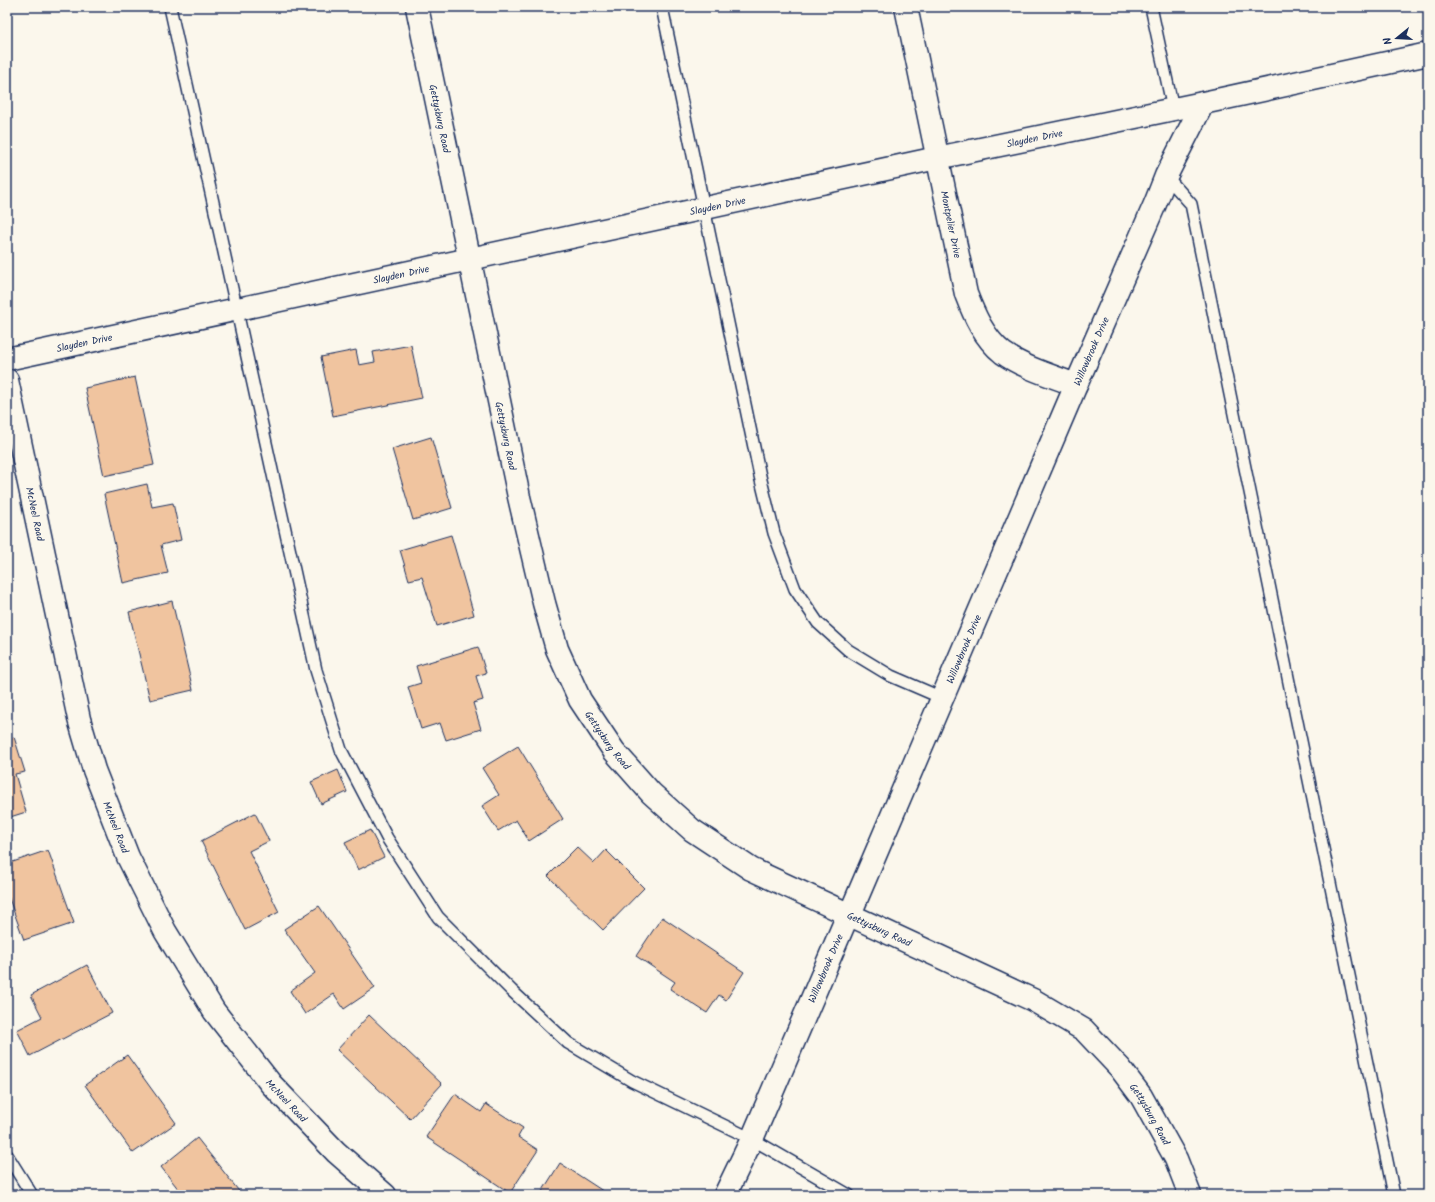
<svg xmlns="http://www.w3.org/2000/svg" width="1435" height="1202" viewBox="0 0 1435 1202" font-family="Kalam,sans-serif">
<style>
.building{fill:#f0c49f;stroke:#1b2f5e}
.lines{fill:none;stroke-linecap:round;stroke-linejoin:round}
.lane-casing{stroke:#1b2f5e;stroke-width:14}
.street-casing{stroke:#1b2f5e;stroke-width:25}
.lane{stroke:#fbf7ec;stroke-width:11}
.street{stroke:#fbf7ec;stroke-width:22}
.labels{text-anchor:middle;stroke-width:3;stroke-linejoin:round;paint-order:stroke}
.street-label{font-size:10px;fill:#1b2f5e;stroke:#fbf7ec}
</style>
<rect width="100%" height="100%" fill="#fbf7ec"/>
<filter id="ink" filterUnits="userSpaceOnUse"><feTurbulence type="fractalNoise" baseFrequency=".025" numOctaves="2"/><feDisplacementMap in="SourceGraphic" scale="8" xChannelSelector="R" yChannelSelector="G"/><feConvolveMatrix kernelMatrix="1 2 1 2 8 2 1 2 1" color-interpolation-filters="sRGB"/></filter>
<g filter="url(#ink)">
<!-- building -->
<path class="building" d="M411 345 422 398 333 416 321 357 356 350 359 365 375 362 373 352Z
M135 377 154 465 104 476 85 388Z
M431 437 452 508 413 520 392 449Z
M147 484 152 507 173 503 181 540 161 545 168 573 123 583 104 494Z
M451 535 474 615 437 626 422 577 409 580 400 550Z
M172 601 193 690 150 700 129 612Z
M478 647 486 673 476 676 483 700 473 703 481 729 446 740 440 723 421 729 408 687 421 683 416 666Z
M14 737 25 772 15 774 26 812 7 818V739Z
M518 746 563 819 529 841 516 820 498 831 482 806 499 795 482 768Z
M338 770 347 792 321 804 311 782Z
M255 813 269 841 249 851 279 912 245 930 201 841Z
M370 830 384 857 358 870 345 842Z
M577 847 594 863 606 850 644 888 603 930 548 876Z
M48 850 74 923 24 940 7 893V864Z
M319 906 375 988 344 1009 334 994 305 1014 290 991 315 973 284 929Z
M662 917 744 972 726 1000 719 995 707 1013 670 989 675 982 636 956Z
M87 965 112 1013 30 1056 17 1030 42 1017 31 995Z
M369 1015 442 1084 410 1119 337 1050Z
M127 1055 176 1123 133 1153 85 1085Z
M455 1094 481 1112 486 1104 523 1128 518 1137 538 1150 510 1193 426 1137Z
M197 1138 242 1195H183L161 1167Z
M560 1163 609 1195H540Z"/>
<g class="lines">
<defs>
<path id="lane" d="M170 7 316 670 341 750 387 838 438 917 512 991 568 1043 632 1081 752 1139 849 1195
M662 7 760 476 774 533 795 589 818 623 848 650 891 676 942 698
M1151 7 1173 109
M1166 176 1191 204 1394 1195
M7 1155 32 1195"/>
<g id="street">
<path id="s1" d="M417 7 519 497 544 603 557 649 580 700 614 751 651 793 692 830 751 869 1033 1000 1084 1030 1120 1068 1141 1096 1176 1159 1190 1195"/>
<path id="s2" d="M906 7 966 294C974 315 984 338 1003 353 1024 368 1052 376 1076 385"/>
<path id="s3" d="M7 359 937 158 1203 103 1428 54"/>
<path id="s4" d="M7 380 79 719 94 770 128 857 165 931 214 1011 271 1084 336 1152 385 1195"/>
<path id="s5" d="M725 1195 752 1139 844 924 850 914 1076 385 1155 204 1166 176 1203 103"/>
</g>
</defs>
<!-- lane casing -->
<use href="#lane" class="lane-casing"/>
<!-- street casing -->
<use href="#street" class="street-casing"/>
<!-- lane -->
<use href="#lane" class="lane"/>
<!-- street -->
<use href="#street" class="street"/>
</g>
</g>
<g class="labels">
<!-- street labels -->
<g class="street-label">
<text dy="4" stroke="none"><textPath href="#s1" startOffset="114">Gettysburg Road</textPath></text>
<text dy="4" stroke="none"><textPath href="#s3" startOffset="1051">Slayden Drive</textPath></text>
<text dy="4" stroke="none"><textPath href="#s3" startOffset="727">Slayden Drive</textPath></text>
<text dy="4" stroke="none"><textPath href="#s2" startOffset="222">Montpelier Drive</textPath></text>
<text dy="4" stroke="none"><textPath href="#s3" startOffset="403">Slayden Drive</textPath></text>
<text dy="4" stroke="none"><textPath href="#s3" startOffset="79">Slayden Drive</textPath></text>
<text dy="4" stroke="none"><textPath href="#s5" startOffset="920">Willowbrook Drive</textPath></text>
<text dy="4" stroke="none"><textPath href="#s1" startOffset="438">Gettysburg Road</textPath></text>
<text dy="4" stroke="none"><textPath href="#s4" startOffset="137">McNeel Road</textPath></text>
<text dy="4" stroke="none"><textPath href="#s5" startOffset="596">Willowbrook Drive</textPath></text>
<text dy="4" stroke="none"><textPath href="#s1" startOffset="762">Gettysburg Road</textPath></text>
<text dy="4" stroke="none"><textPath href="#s4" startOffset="461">McNeel Road</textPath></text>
<text dy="4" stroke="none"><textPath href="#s1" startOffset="1098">Gettysburg Road</textPath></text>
<text dy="4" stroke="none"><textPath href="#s5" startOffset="248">Willowbrook Drive</textPath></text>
<text dy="4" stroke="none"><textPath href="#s4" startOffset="785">McNeel Road</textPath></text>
<text dy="4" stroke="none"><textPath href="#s1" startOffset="1434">Gettysburg Road</textPath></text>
</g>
</g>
<!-- margin -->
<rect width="1435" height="1202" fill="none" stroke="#fbf7ec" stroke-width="24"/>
<rect x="12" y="12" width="1411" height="1178" fill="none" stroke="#1b2f5e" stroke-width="1.5" filter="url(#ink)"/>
<!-- north arrow -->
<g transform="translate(1397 38) rotate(252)" stroke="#fbf7ec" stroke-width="3" paint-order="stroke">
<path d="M0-3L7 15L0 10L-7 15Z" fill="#1b2f5e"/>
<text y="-6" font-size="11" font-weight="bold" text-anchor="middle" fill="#1b2f5e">N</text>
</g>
</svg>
